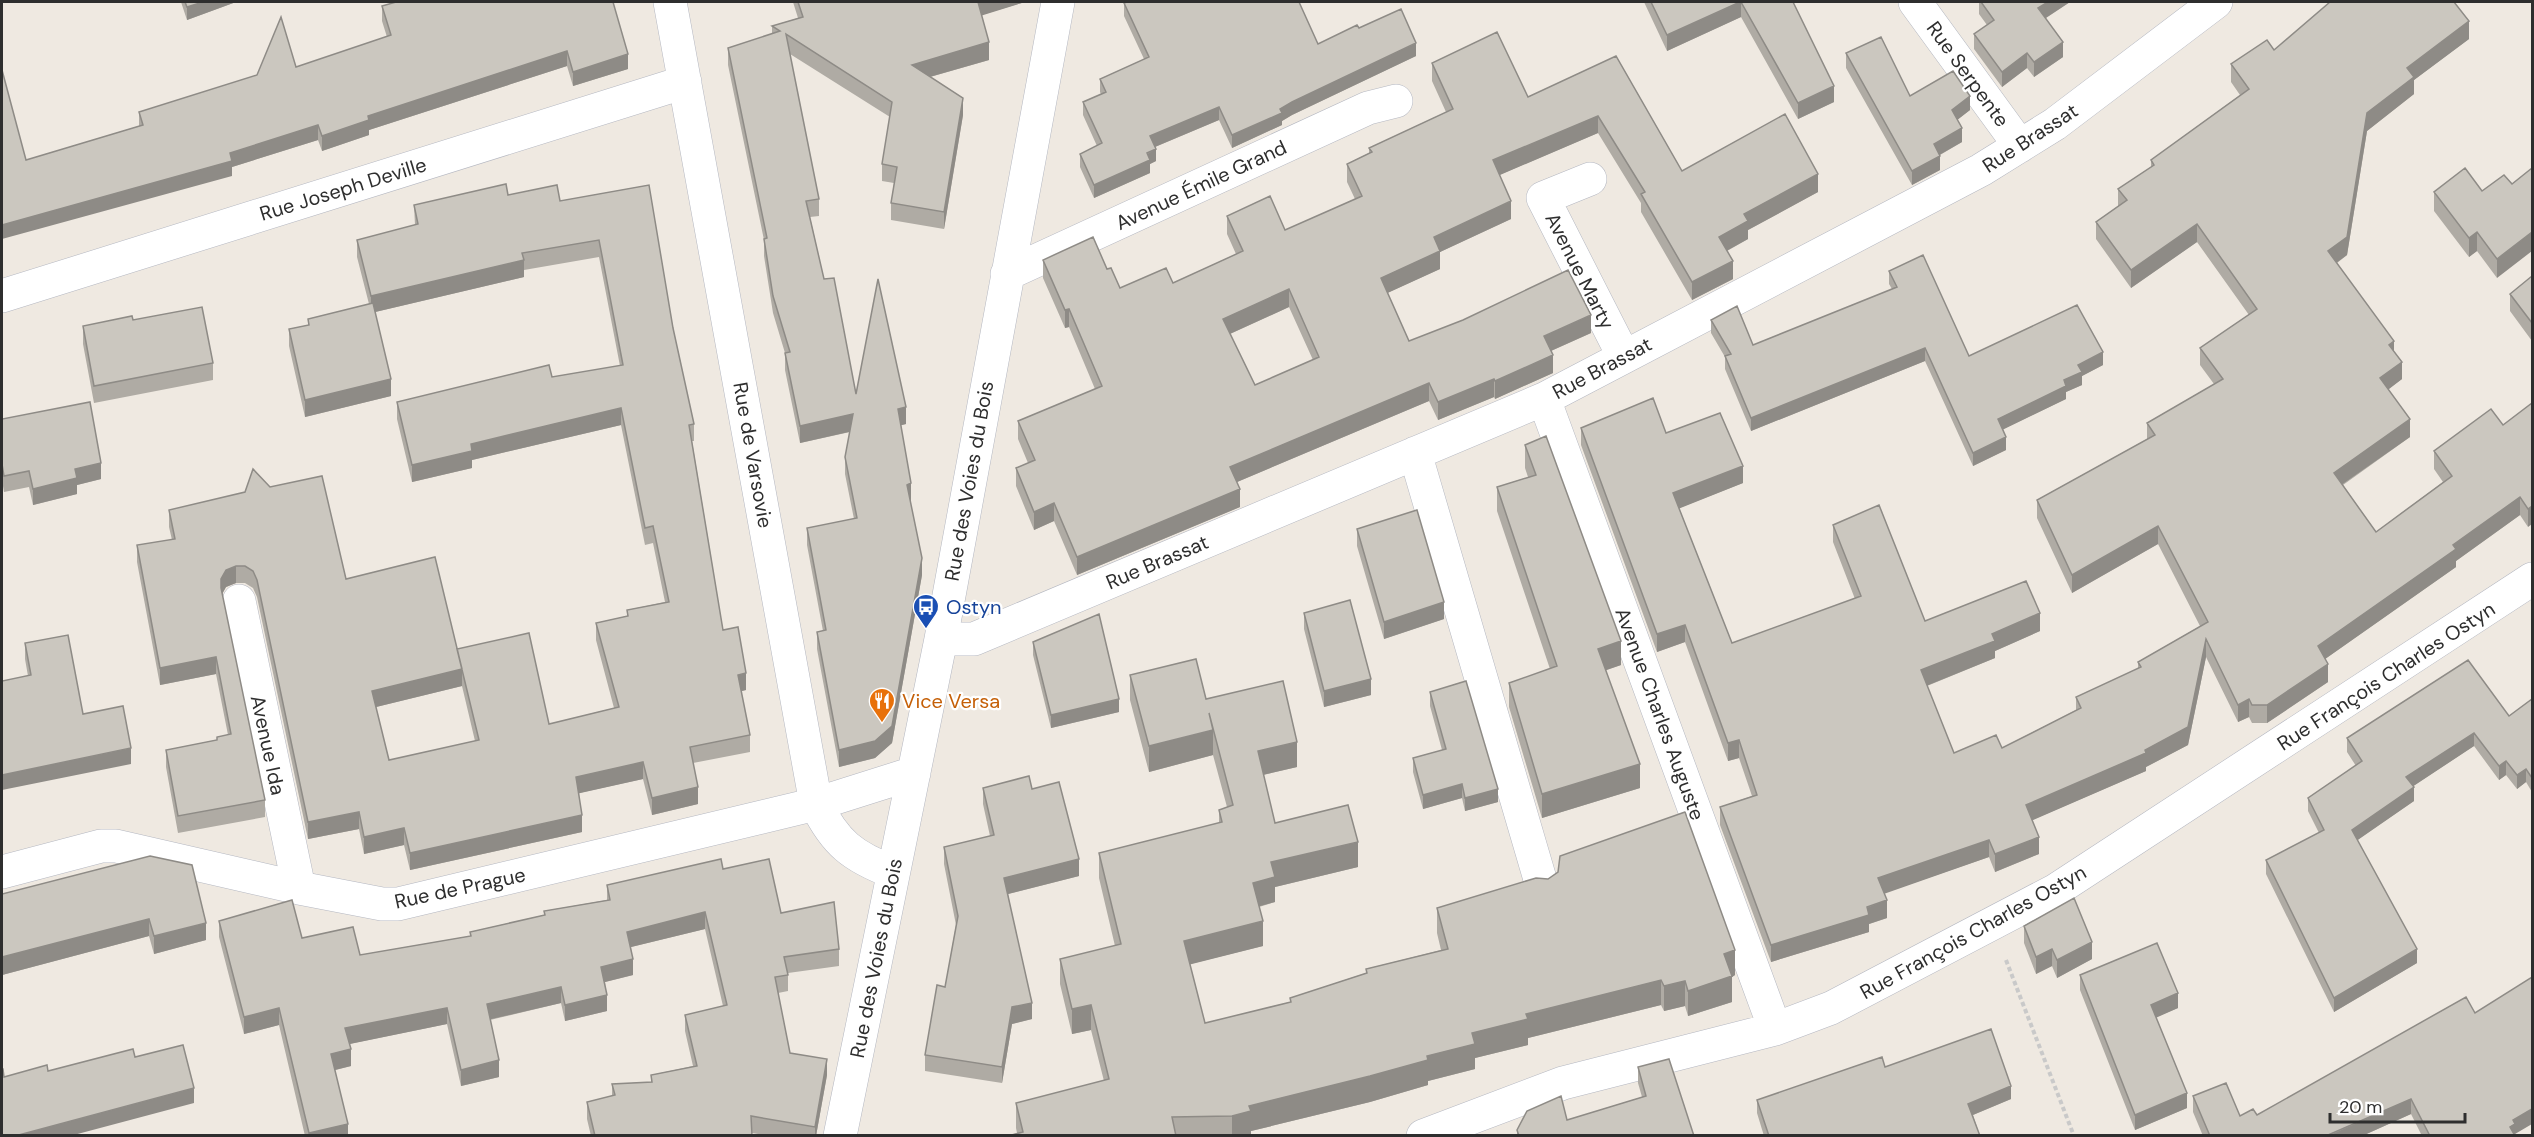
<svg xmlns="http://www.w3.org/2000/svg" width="2534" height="1137" viewBox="0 0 2534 1137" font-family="'DM Sans',sans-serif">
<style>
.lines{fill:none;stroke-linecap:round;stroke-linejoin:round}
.minor-casing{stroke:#b4b7c1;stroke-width:34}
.path{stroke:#c9c9c9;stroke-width:4;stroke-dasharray:4.5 3;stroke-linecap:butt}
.minor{stroke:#fff;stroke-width:33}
.wall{fill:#afaba4;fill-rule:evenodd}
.shaded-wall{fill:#8e8b86}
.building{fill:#cbc7bf;stroke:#8e8b86;stroke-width:1.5;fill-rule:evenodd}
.labels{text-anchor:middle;stroke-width:4.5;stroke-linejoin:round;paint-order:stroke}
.street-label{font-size:20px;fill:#2e2e2e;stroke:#fff}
.transit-label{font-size:20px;fill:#164399;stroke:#fff;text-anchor:start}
.food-label{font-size:20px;fill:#c56008;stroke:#fff;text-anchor:start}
</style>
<rect width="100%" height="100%" fill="#efe9e1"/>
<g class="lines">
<defs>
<path id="minor" d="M670 2 816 804C835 843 853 857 893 872
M1915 2 2020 146
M1590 179 1543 198 1624 357
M1007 274 1368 108 1396 101
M2 296 685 82
M1544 399 1775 1029
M1415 453 1542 886
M239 601 299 888
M941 639H974L1544 399 1981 170 2055 124 2216 2
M2 872 101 846H116L299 888 382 904H398L816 804 914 773
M840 1136 941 639 1058 2
M1423 1136 1563 1083 1775 1029 1831 1008 2056 890 2532 579"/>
</defs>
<!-- minor casing -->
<use href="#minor" class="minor-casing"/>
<!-- path -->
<path class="path" d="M2006 960 2074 1136"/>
<!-- minor -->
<use href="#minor" class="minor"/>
</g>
<!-- wall -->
<path class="wall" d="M181 2H236L187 20Z
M396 2 628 69 573 86 567 66 369 130V135L322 151 318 140 232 167V176L26 160 139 126V112L296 67 387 37 382 21V6Z
M793 2H1025L981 15 989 60 930 77 963 115 944 229 891 220V203L894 183 882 181V164L890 117 790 54 819 199V216L810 217 824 279 856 394 906 424 901 425 911 501H910L922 575 892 743 875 758 839 767 817 649V632L823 631 807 545V528L854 519 845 474V457L850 432 800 443 785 370V353L773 313 764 256V240L728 65V48L772 34V26L798 18Z
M1644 2H1793L1834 102 1798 119 1741 17 1667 51Z
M1979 2H2070L2046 18 2063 57 2034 77 2027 68 2002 87 1974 49V34L1987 25 1979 14Z
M1124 3 1318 44 1359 28 1416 56 1292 115 1282 121V125L1232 148 1219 120 1155 147 1156 161 1150 164V173L1094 198 1080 167V154L1097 146 1083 115V102L1101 94 1100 92V79L1144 59 1124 16Z
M2469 39 2414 80V94L2367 131 2347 255 2337 263 2394 352 2402 379 2388 389 2410 437 2343 485 2376 532 2443 482 2434 469V451L2503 425 2532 403 2528 527 2520 515 2456 561V567L2325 659 2328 682 2267 723H2252L2249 717 2238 722 2206 657 2188 745 2146 767V771L2032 820 2039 854 1995 872 1989 857 1884 893 1887 918 1869 924V932L1771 962 1720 825V807L1752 796 1739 758 1728 761 1685 642 1657 652 1581 445V428L1666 433 1743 483 1679 508 1732 643 1855 599 1833 542V525L1925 621 2040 631 1995 651V658L1927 686 1954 753 2002 748 2076 710V697L2138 669V662L2200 626 2158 544 2072 593 2037 518V500L2147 439V423L2214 384 2200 365V348L2249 315 2197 242 2131 288 2096 239V222L2118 206V189L2151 167V160L2240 95 2231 82V64L2274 50Z
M1846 53 1910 96 1970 110 1957 120 1962 142 1940 155V170L1912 185 1846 68Z
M1616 56 1682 171 1818 192 1748 230V239L1727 251 1733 279 1692 300 1641 212V203L1598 133 1499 175 1511 219 1440 252V269L1387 293 1409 341 1591 333 1551 351 1553 373 1495 399 1494 397 1438 420 1429 401 1237 482 1240 507 1077 575 1054 521 1034 530 1016 486V468L1028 463 1018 439V421L1095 389 1069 327 1065 328 1043 278V260L1107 269 1120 288 1173 283 1236 254 1227 234V216L1285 230 1355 199 1347 182V164L1369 153V148L1446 112 1432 81V63L1528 97ZM1289 307 1313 360 1255 385 1230 334Z
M2504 175 2497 278 2477 251 2469 257 2434 211V192L2482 191Z
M649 185 673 328 694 424V441H692L723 630 746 690 741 691 750 735V752L693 763 698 804 652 815 643 779 579 793 582 832 410 870 404 845 364 854 359 829 308 839 257 597 253 588 245 583H236L226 587 222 594 265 800V817L178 833 166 767V750L217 740V737L228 735 216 674 160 685 137 562V545L172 540 169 527V510L346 579 457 650 549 724 614 708 596 640V623L627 616V610L665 602 653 543 645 545 621 425 472 460V468L412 482 397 419V402L620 366 599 257 524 270V277L375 312 391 396 305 417 289 346V329L308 325V319L369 304 357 257V240L415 225 414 205 508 195 560 201ZM462 686 475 741 389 760 376 707Z
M1889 271 1969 356 2103 365 2082 376V385L2066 392V399L2003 429 2006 450 1973 466 1925 361 1751 431 1725 369V357L1711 333V320L1753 345 1892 289 1889 284Z
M2532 276V341L2510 311V294Z
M133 320 213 363V380L94 403 83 344V326Z
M2 419 101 479 77 485V494L33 505 29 487 4 492 2 480Z
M1525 445 1621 665 1606 670 1640 788 1542 818 1509 707V683L1550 669 1497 511V487L1528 477 1525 468Z
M1357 529 1444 619 1384 639 1357 546Z
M1304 613 1371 695 1324 707 1304 629Z
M1033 642 1119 712 1051 728 1033 655Z
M25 643 83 714 131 764 28 676 25 659Z
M1130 675 1206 699 1297 767 1263 775 1275 823 1358 867 1275 887V902L1259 907 1263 946 1190 964 1205 1023 1290 1002V998L1366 973V969L1441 950 1437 933V908L1735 975 1732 977V1002L1688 1016 1685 1006 1664 1011 1661 1005 1528 1038V1045L1475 1058V1069L1428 1081V1085L1370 1102 1251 1131V1136H1008L1017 1133 1016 1128V1103L1104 1081 1091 1030 1072 1034 1060 984V959L1115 946 1099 878V853L1219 823V810L1227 807 1213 755 1149 772 1130 700Z
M1430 692 1498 802 1465 811 1462 798 1423 809 1413 772V758L1442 750 1430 706Z
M2532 699V792L2526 782 2517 789 2506 775 2499 780 2474 746 2413 786 2414 801 2357 840 2417 963 2334 1012 2266 874V860L2319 833 2308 811V798L2356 766 2347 752V738L2509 716Z
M983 788 1032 789 1079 876 1008 894 1032 1019 1012 1024 1002 1083 925 1071V1055L945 987 956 925 944 864V847L990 836 983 804Z
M150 856 206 940 154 954 149 936 2 975Z
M723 869 781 913 839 949V966L788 973V991L778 993 790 1053 827 1075 816 1136H769L752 1133V1136H591L587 1119V1102L612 1096V1084L651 1082V1075L693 1066 685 1031V1015L723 1006 705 929 631 947 633 975 605 982 607 1011 565 1021 561 1003 490 1020 499 1077 461 1086 447 1024 349 1044 351 1066 335 1070 348 1136H305L279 1025 244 1034 219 937V921L360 955 470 936V932L544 915V911L607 900V885Z
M2024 926 2092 959 2057 978 2052 966 2036 974 2024 943Z
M2080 975 2178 1008 2156 1017 2187 1108 2135 1130 2080 990Z
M2475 1013 2515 1136H2422L2411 1114 2362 1136H2203L2193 1112V1096L2240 1116 2257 1115Z
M1638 1067 1694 1136H1517V1130L1567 1120 1642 1097 1638 1083Z
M1885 1067 2011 1099 1973 1115 1980 1136H1764L1757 1113V1100Z"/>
<!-- shaded-wall -->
<path class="shaded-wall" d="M203 2H236L187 20V7Z
M977 2H1025L977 17Z
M1741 2V17L1667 51V35Z
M2048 2H2070L2038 23V8Z
M2469 21V39L2414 80V94L2367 131 2347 255 2328 269V251L2367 113 2407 68Z
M989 42V60L912 82V65Z
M2063 42V57L2034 77V62Z
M1416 43V56L1292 115 1282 121V125L1232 148V135L1292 102Z
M567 51V66L369 130V135L322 151V136L368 116Z
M2027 53V68L2002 87V72Z
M628 54V69L573 86V72Z
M1834 86V102L1798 119V103Z
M1970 96V110L1952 124V110Z
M963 98V115L944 229V212Z
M1219 107V120L1150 149V136Z
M1598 116V133L1493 178V160Z
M318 125V140L232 167V176L2 239V225Z
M1962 128V142L1934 158V144Z
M1156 149V161L1150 164V173L1094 198V185Z
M1940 156V170L1912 185V171Z
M1818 174V192L1748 230V239L1719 255V237L1744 214Z
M1511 201V219L1440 252V269L1381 296V278L1434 237Z
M2197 224V242L2131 288V270Z
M2477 232V251L2469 257V238Z
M2532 232V251L2497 278V259Z
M524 260V277L371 313V296Z
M1733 261V279L1692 300V282Z
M1289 289V307L1223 337V319Z
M1069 309V327L1065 328V310Z
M1591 315V333L1544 354V336Z
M2394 341V359L2389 345Z
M1925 348V361L1751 431V418Z
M2103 352V365L2082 376V385L2066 392V399L1998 432V419L2064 380 2078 365Z
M1553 355V373L1495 399V381Z
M2402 362V379L2380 396V378Z
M391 379V396L305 417V400Z
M1494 379V397L1438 420V402Z
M1429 383V401L1230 485V467Z
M906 407V424L898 426V409Z
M621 408V425L472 460V468L412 482V465L471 444Z
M853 414V431L800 443V426Z
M2410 419V437L2334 490V473Z
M2006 437V450L1973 466V453Z
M101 463V479L77 485V494L33 505V489L75 469Z
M1743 466V483L1673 511V493Z
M911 483V501L907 502V485Z
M1240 489V507L1077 575V557Z
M2520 497V515L2456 561V567L2318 664V646L2453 545Z
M1054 503V521L1034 530V512Z
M2532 506V524L2528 527V509Z
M2158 526V544L2072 593V575Z
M922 558V575L892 743 875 758 839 767V750Z
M236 566V583L226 587 221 596V579L226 570Z
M1444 602V619L1384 639V622Z
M2040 613V631L1995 651V658L1921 688V670L1992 634Z
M1685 625V642L1657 652V634Z
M2206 639V657L2188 745 2146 767V771L2026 823V805L2145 750Z
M1621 641V665L1598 673V649Z
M216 657V674L160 685V668Z
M2328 664V682L2267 723V705Z
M462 669V686L372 708V691Z
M746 673V690L738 692V675Z
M1371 679V695L1324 707V691Z
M1119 699V712L1051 728V715Z
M2249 699V717L2238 722V705Z
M1213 730V755L1149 772V746Z
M2474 733V746L2406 791V777Z
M1739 740V758L1728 761V743Z
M1297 742V767L1258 776V751Z
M131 748V764L2 790V775Z
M2506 761V775L2499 780V766Z
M643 762V779L576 794V777Z
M1640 764V788L1542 818V794Z
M2526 769V782L2517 789V775Z
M1462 784V798L1423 809V795Z
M698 787V804L652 815V798Z
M2414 787V801L2352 844V830Z
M1498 789V802L1465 811V798Z
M359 812V829L308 839V822Z
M582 815V832L410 870V853Z
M404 828V845L364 854V837Z
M2039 837V854L1995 872V854Z
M1989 840V857L1878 896V878Z
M1358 842V867L1275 887V902L1253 908V883L1271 862Z
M1079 859V876L1004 895V878Z
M1887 900V918L1869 924V932L1771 962V945Z
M705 912V929L627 948V932Z
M149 919V936L2 975V957Z
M1263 921V946L1184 966V941Z
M206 923V940L154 954V936Z
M2092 942V959L2057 978V960Z
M2052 949V966L2036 974V957Z
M2417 949V963L2334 1012V998Z
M1735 950V975L1732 977V1002L1688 1016V991L1724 954Z
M633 959V975L601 983V967Z
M1661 980V1005L1528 1038V1045L1475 1058V1069L1428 1081V1085L1370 1102 1251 1131V1136H1232V1116L1249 1106 1427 1056 1472 1033 1526 1014Z
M1685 981V1006L1664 1011V986Z
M561 987V1003L487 1020V1004Z
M2178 993V1008L2151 1020V1005Z
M607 995V1011L565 1021V1005Z
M1032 1003V1019L1012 1024 1002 1083V1067L1012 1007Z
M1091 1005V1030L1072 1034V1009Z
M279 1008V1025L244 1034V1017Z
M447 1008V1024L345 1045V1028Z
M351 1049V1066L331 1071V1054Z
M827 1059V1075L816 1136H815V1127Z
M499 1060V1077L461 1086V1070Z
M2011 1086V1099L1968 1117V1104Z
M194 1088V1103L70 1136H15Z
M2187 1093V1108L2135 1130V1115Z
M2411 1099V1114L2362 1136H2328Z
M2532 1109V1124L2515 1134V1136H2510V1127L2513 1120Z
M348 1124V1136H309V1133Z"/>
<!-- building -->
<path class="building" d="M185 2H203L187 7Z
M396 2H613L628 54 573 72 567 51 368 116 369 120 322 136 318 125 230 153 232 161 2 225V70L26 160 143 125 139 112 257 75 281 17 296 67 391 35 382 6Z
M798 2H978L989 42 912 65 963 98 944 212 891 203 897 167 882 164 892 102 786 34 819 199 806 201 824 279 834 278 856 394 878 279 906 407 898 409 911 483 907 485 922 558 892 726 875 741 839 750 817 632 826 630 807 528 857 518 845 457 853 414 800 426 785 353 790 352 773 296 764 239 767 238 728 48 780 31 772 26 803 17Z
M1127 2H1299L1318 44 1357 25 1359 28 1401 9 1416 43 1292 102 1280 109 1282 113 1232 135 1219 107 1150 136 1156 149 1147 153 1150 160 1094 185 1080 154 1102 143 1083 102 1106 92 1100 79 1149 57 1124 3Z
M1651 2H1740L1667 35Z
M1741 2H1793L1834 86 1798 103Z
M1981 2H2048L2038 8 2063 42 2034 62 2027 53 2002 72 1974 34 1994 20Z
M2330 2H2454L2469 21 2407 68 2414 77 2367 113 2347 237 2328 251 2394 341 2389 345 2402 362 2380 378 2410 419 2334 473 2376 532 2452 476 2434 451 2491 409 2503 425 2532 403V506L2528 509 2520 497 2453 545 2456 549 2318 646 2328 664 2267 705H2252L2249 699 2238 705 2206 639 2188 727 2145 750 2146 753 2026 805 2039 837 1995 854 1989 840 1878 878 1887 900 1867 907 1869 915 1771 945 1720 807 1757 795 1739 740 1728 743 1685 625 1657 634 1581 428 1653 398 1666 433 1720 413 1743 466 1673 493 1732 643 1861 596 1833 525 1879 505 1925 621 2026 581 2040 613 1992 634 1995 641 1921 670 1954 753 1996 735 2002 748 2081 708 2076 697 2141 667 2138 662 2208 622 2158 526 2072 575 2037 500 2155 435 2147 423 2223 379 2200 348 2257 309 2197 224 2131 270 2096 222 2127 200 2118 189 2154 165 2151 160 2249 89 2231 64 2267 40 2274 50Z
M1497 32 1528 97 1616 56 1682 171 1785 114 1818 174 1744 214 1748 221 1719 237 1733 261 1692 282 1641 194 1645 192 1598 116 1493 160 1511 201 1434 237 1440 251 1381 278 1409 341 1463 320 1568 270 1591 315 1544 336 1553 355 1495 381 1494 379 1438 402 1429 383 1230 467 1240 489 1077 557 1054 503 1034 512 1016 468 1035 460 1018 421 1102 386 1069 309 1065 310 1043 260 1093 237 1107 269 1111 268 1120 288 1166 268 1173 283 1243 251 1227 216 1270 196 1285 230 1362 196 1347 164 1372 152 1369 148 1453 109 1432 63ZM1289 289 1319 357 1255 385 1223 319Z
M1881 37 1910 96 1953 71 1970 96 1952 110 1962 128 1934 144 1940 156 1912 171 1846 53Z
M2465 168 2482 191 2504 175 2512 184 2532 168V232L2497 259 2477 232 2469 238 2434 192Z
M506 184 508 195 557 185 560 201 649 185 673 328 694 424 689 425 723 630 738 627 746 673 738 675 750 735 690 747 698 787 652 798 643 762 576 777 582 815 410 853 404 828 364 837 359 812 308 822 257 580 253 571 245 566H236L226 570 221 579V588L265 800 178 816 166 750 217 740V737L231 734 216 657 160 668 137 545 175 539 169 510 245 492 253 469 270 487 322 476 346 579 435 557 462 669 372 691 389 760 479 740 457 649 529 633 549 724 619 707 596 623 628 616 627 610 669 602 653 526 645 528 621 408 471 444 472 451 412 465 397 402 549 365 552 377 623 365 599 240 522 253 524 260 371 296 357 240 418 224 414 205Z
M1923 255 1969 356 2077 305 2103 352 2078 365 2082 372 2064 380 2066 386 1998 419 2006 437 1973 453 1925 348 1751 418 1725 356 1731 354 1711 320 1737 306 1753 345 1897 287 1889 271Z
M2532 276V323L2510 294Z
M373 303 391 379 305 400 289 329 309 325 308 319Z
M202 307 213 363 94 386 83 326 132 316 133 320Z
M90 402 101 463 75 469 77 478 33 489 29 471 4 476 2 464V419Z
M1546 436 1621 641 1598 649 1640 764 1542 794 1509 683 1557 666 1497 487 1536 475 1525 445Z
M1417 510 1444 602 1384 622 1357 529Z
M1350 600 1371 679 1324 691 1304 613Z
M1099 614 1119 699 1051 715 1033 642Z
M68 635 83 714 123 706 131 748 2 775V681L31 675 25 643Z
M1196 659 1206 699 1283 681 1297 742 1258 751 1275 823 1348 805 1358 842 1271 862 1275 877 1253 883 1263 921 1184 941 1205 1023 1291 1002 1290 998 1367 973 1366 969 1448 949 1437 908 1536 878 1548 879 1558 872 1560 856 1685 812 1735 950 1724 954 1732 976 1688 991 1685 981 1664 986 1661 980 1526 1014 1528 1019 1472 1033 1475 1044 1427 1056 1428 1060 1370 1076 1249 1106 1251 1111 1232 1116 1172 1117 1176 1136H1008L1023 1132 1016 1103 1109 1079 1091 1005 1072 1009 1060 959 1121 944 1099 853 1222 822 1219 810 1233 805 1209 713 1213 730 1149 746 1130 675Z
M2468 660 2509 716 2532 699V778L2526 769 2517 775 2506 761 2499 766 2474 733 2406 777 2414 787 2352 830 2417 949 2334 998 2266 860 2324 830 2308 798 2362 761 2347 738Z
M1466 681 1498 789 1465 798 1462 784 1423 795 1413 758 1446 749 1430 692Z
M1029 776 1032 789 1059 782 1079 859 1004 878 1032 1003 1012 1007 1002 1067 925 1055 937 985 945 987 958 916 944 847 994 835 983 788Z
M150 856 192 865 206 923 154 936 149 919 2 957V894Z
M721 859 723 869 769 859 781 913 834 902 839 949 784 957 788 975 775 977 790 1053 827 1059 815 1127 751 1116 752 1136H595L587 1102 615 1095 612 1084 652 1082 651 1075 697 1066 685 1015 727 1005 705 912 627 932 633 959 601 967 607 995 565 1005 561 987 487 1004 499 1060 461 1070 447 1008 345 1028 351 1049 331 1054 348 1124 309 1133 279 1008 244 1017 219 921 292 900 302 938 353 927 360 955 471 936 470 932 545 915 544 911 610 900 607 885Z
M2074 898 2092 942 2057 960 2052 949 2036 957 2024 926Z
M2157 943 2178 993 2151 1005 2187 1093 2135 1115 2080 975Z
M2532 977V1109L2513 1120 2515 1124 2510 1127 2515 1136H2430L2411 1099 2328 1135V1136H2210L2193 1096 2226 1083 2240 1116 2253 1109 2257 1115 2466 997 2475 1013Z
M1991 1029 2011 1086 1968 1104 1980 1136H1769L1757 1100 1882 1057 1885 1067Z
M183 1045 194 1088 15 1136H2V1069H3L4 1077 47 1065 48 1071 133 1049 135 1057Z
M1669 1059 1694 1136H1519L1517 1130 1527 1111 1561 1096 1567 1120 1646 1096 1638 1067Z"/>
<!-- icons -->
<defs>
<symbol id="bus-pin" viewBox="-11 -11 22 30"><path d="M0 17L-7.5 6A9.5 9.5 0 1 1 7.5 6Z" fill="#1a4fb4" stroke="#fff"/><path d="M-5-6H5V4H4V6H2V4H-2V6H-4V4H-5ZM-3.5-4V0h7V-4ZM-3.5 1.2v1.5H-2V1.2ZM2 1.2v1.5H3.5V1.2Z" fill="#fff"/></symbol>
<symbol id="restaurant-pin" viewBox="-11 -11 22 30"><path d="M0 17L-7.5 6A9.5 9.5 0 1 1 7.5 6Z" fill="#e8710a" stroke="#fff"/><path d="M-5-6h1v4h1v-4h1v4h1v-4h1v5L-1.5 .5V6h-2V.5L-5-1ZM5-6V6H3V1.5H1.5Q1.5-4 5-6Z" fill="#fff"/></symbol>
</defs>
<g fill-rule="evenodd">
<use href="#bus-pin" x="911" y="592" width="30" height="40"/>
<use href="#restaurant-pin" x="867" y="686" width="30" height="40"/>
</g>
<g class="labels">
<!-- street labels -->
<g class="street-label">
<text transform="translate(1968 74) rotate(54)" y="7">Rue Serpente</text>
<text transform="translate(2030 138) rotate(-33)" y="7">Rue Brassat</text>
<text transform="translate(1201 185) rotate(-25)" y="7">Avenue Émile Grand</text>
<text transform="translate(343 189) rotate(-17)" y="7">Rue Joseph Deville</text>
<text transform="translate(1580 271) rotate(63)" y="7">Avenue Marty</text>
<text transform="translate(1602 368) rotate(-28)" y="7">Rue Brassat</text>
<text transform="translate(753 455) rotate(80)" y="7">Rue de Varsovie</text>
<text transform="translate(969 481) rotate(-80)" y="7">Rue des Voies du Bois</text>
<text transform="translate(1157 562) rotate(-23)" y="7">Rue Brassat</text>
<text transform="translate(2386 676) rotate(-33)" y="7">Rue François Charles Ostyn</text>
<text transform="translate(1660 714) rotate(70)" y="7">Avenue Charles Auguste</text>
<text transform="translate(268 745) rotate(78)" y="7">Avenue Ida</text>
<text transform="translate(460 888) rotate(-12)" y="7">Rue de Prague</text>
<text transform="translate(1973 932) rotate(-29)" y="7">Rue François Charles Ostyn</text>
<text transform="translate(876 958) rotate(-79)" y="7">Rue des Voies du Bois</text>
</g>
<!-- transit labels -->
<g class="transit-label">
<text x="946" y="614">Ostyn</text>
</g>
<!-- food labels -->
<g class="food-label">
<text x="902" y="708">Vice Versa</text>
</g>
</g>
<!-- border -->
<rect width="2534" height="1137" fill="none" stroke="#2e2e2e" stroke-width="6"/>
<!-- scale -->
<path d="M2330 1113v9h135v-9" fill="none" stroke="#2e2e2e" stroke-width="3"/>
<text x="2339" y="1113" font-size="18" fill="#2e2e2e" stroke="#ffffff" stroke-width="4.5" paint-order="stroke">20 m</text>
</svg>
